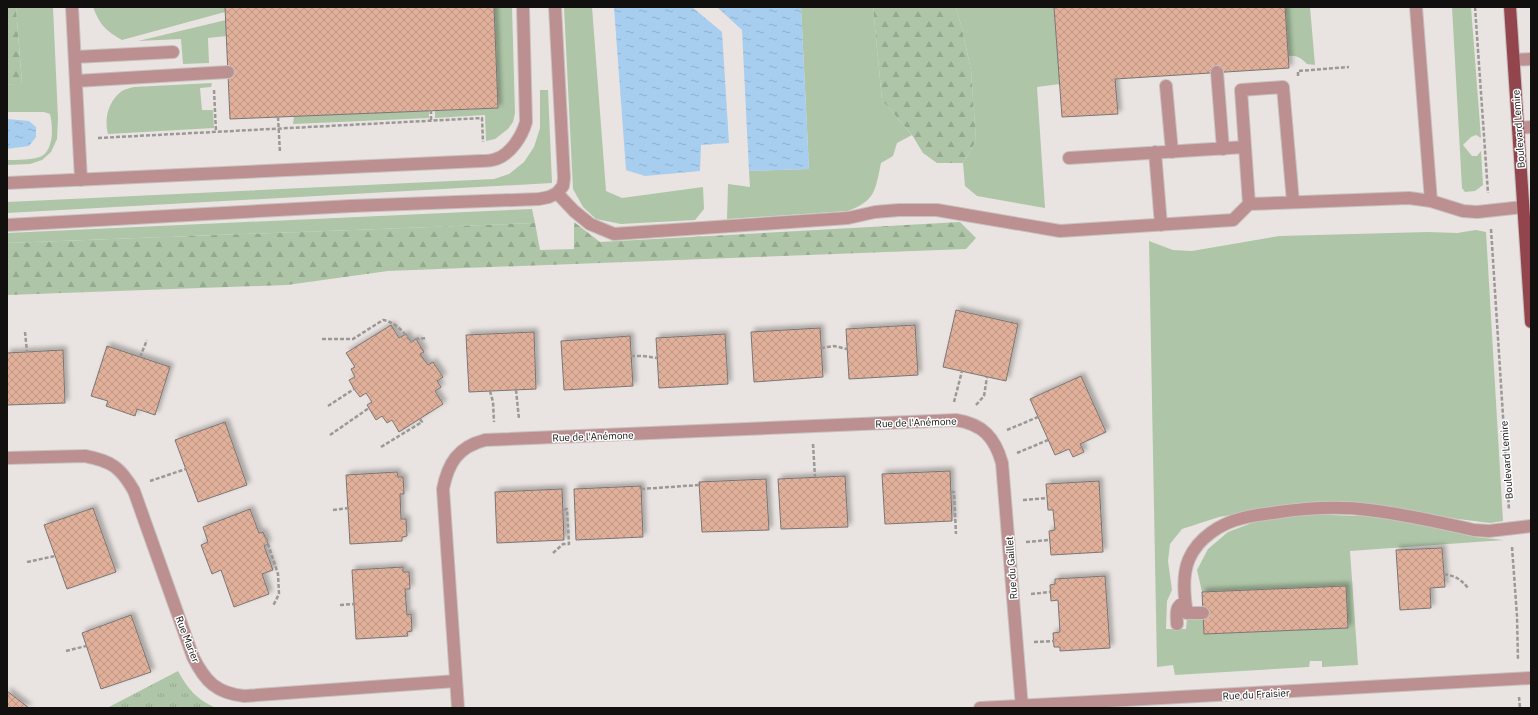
<svg xmlns="http://www.w3.org/2000/svg" width="1538" height="715" viewBox="0 0 1538 715" font-family="'IBM Plex Sans',sans-serif">
<style>
.grass{fill:#aec6a7}
.forest{fill:url(#forest-firs)}
.park{fill:url(#park-tufts)}
.water{fill:url(#water-ripples)}
.building{fill:url(#building-cross-hatch);stroke:#7b7674;filter:url(#shadow)}
.lines{fill:none;stroke-linecap:round;stroke-linejoin:round}
.minor-casing{stroke:#c7c2bf;stroke-width:14}
.major-casing{stroke:#c7c2bf;stroke-width:14}
.path{stroke:#9b9895;stroke-width:2.5;stroke-dasharray:4 2;stroke-linecap:butt}
.minor{stroke:#bc8f91;stroke-width:12}
.major{stroke:#93454d;stroke-width:12}
.labels{text-anchor:middle;stroke-width:3;stroke-linejoin:round;paint-order:stroke}
.street-label{font-size:10px;fill:#12100f;stroke:#fff}
</style>
<defs>
<pattern id="forest-firs" width="22" height="20" patternUnits="userSpaceOnUse"><rect width="22" height="20" fill="#aec6a7"/><path d="M5 1l3.5 6h-7zM16 11l3.5 6h-7z" fill="#95a98f"/></pattern>
<pattern id="park-tufts" width="24" height="20" patternUnits="userSpaceOnUse"><rect width="24" height="20" fill="#aec6a7"/><path d="M3 7l-1-3M5 7V3M7 7l1-3M15 17l-1-3M17 17v-4M19 17l1-3" fill="none" stroke="#95a98f"/></pattern>
<pattern id="water-ripples" width="26" height="14" patternUnits="userSpaceOnUse"><rect width="26" height="14" fill="#a7cdef"/><path d="M2 4q2-2 4 0t4 0M15 11q2-2 4 0t4 0" fill="none" stroke="#8fafcc"/></pattern>
<pattern id="building-cross-hatch" width="8" height="8" patternUnits="userSpaceOnUse"><rect width="8" height="8" fill="#e0b09b"/><path d="M0 0l8 8M0 8l8-8" fill="none" stroke="#bf9684"/></pattern>
<filter id="shadow"><feDropShadow dx="3.5" dy="-3.5" stdDeviation="2" flood-color="#0004"/></filter>
</defs>
<rect width="100%" height="100%" fill="#e9e4e1"/>
<!-- grass -->
<path class="grass" d="M16 7H53L58 118 57 139 51 152 42 160 30 164 7 165V160C16 160 35 160 42 156 54 148 53 127 50 114L44 112H7V85L22 83Z
M93 7H178L179 8 225 7V12L122 40C105 30 100 25 93 7Z
M494 7H512L515 113 513 122 508 129 495 139 486 141 485 115 435 118V111L498 108Z
M564 7H592L606 191 622 198 703 187 704 209 695 220 621 224 596 219 583 207 573 189Z
M801 7H873L882 100 912 135 897 143 893 156 881 163C875 191 876 200 848 211L727 219 728 184 750 187 749 171 809 169Z
M956 7H1054L1060 84 1037 87 1045 208 977 196 965 186 963 163 976 141 971 70 962 29Z
M1285 7H1310L1315 65 1307 64C1301 58 1297 55 1288 56Z
M1452 7H1471L1481 138 1476 135 1471 137 1463 145 1472 156H1477L1481 151 1483 185 1475 191 1465 192 1462 188Z
M226 20V36L208 38 209 63 183 64 181 39 138 41Z
M212 83 211 87 200 88 202 110H213L214 128 108 134C104 119 108 101 122 91 125 89 130 88 134 87Z
M540 90H548L552 183 7 213V202L494 179 509 174 524 162 534 147 540 128Z
M429 111V118L293 124 294 116Z
M532 209 535 223 7 243V233Z
M1476 230 1486 232 1503 521 1490 523 1458 519 1368 505 1264 509 1219 517 1182 529 1170 544 1168 561 1172 590 1167 601 1166 629H1186L1187 618 1203 619 1204 634 1348 628 1345 586 1202 592 1197 570 1208 549 1228 532 1257 521 1301 514 1389 517 1475 537 1504 540 1350 551 1358 665 1322 667V661H1310L1309 667 1175 675 1173 665 1157 667 1149 241 1173 250 1192 251 1279 236 1428 232 1457 233Z"/>
<!-- forest -->
<path class="forest" d="M7 7H16L22 84 7 85Z
M873 7H956L962 29 971 70 976 141 963 163H937L923 153 912 135 882 100Z
M574 222 600 242 960 222 976 238 966 249 388 271 287 285 7 295V243L535 223 540 250 574 249Z"/>
<!-- park -->
<path class="park" d="M178 671C188 689 196 699 216 708H107Z"/>
<!-- water -->
<path class="water" d="M614 7H692L722 32 729 143 701 145 700 171 645 176 626 170Z
M717 7H801L809 169 749 171 742 30Z
M7 119 29 121 36 127V137L29 146 7 149Z"/>
<!-- building -->
<path class="building" d="M225 7H494L498 108 230 119Z
M1054 7H1285L1289 68 1115 79 1118 114 1062 117Z
M956 310 1018 324 1006 381 943 367Z
M391 325 399 338 406 334 411 342 416 339 424 352 420 354 428 365 433 362 443 377 437 381 441 387 435 391 443 404 399 432 392 420 387 423 382 416 376 420 367 405 372 402 366 393 360 397 354 389 349 380 355 377 351 369 355 367 346 353Z
M915 325 918 375 849 379 846 329Z
M820 328 823 377 754 382 751 332Z
M534 332 536 389 469 392 466 335Z
M725 334 728 384 659 388 656 338Z
M630 336 633 386 564 390 561 341Z
M107 346 170 367 155 415 137 409 135 416 106 406 108 401 91 396Z
M63 350 65 403 7 405V353Z
M1081 376 1106 432 1080 444 1084 452 1073 457 1069 449 1055 455 1030 399Z
M225 422 247 485 198 502 175 440Z
M950 471 952 521 885 524 882 474Z
M397 472 398 477H403L404 494H400L401 519H406L407 536 402 537V541L350 544 346 475Z
M845 476 848 527 781 529 778 479Z
M766 479 769 530 702 532 699 482Z
M1099 481 1103 552 1051 555 1049 531 1055 530 1053 510H1048L1046 484Z
M641 486 643 537 576 540 574 489Z
M562 489 564 540 497 543 495 492Z
M93 508 116 572 67 589 44 525Z
M250 509 259 533 263 532 268 544 264 546 273 570 262 574 269 594 234 607 221 570 212 574 201 545 208 542 203 527Z
M1442 548 1445 587 1430 588 1431 608 1400 610 1396 550Z
M403 567V572H409L410 589H405L407 615 411 614 412 631 407 632 408 636 356 639 352 570Z
M1105 576 1110 648 1060 651V647H1054L1053 633 1060 632 1058 600 1051 601 1050 585 1055 584V579Z
M1346 586 1348 628 1204 634 1202 592Z
M131 615 151 672 101 689 82 633Z
M7 691 29 708H7Z"/>
<g class="lines">
<defs>
<path id="minor" d="M72 7 81 180
M1416 7 1431 201 1463 211 1477 212 1523 207
M75 57 173 52
M1514 60 1531 59
M1217 72 1223 149
M76 81 228 72
M1166 86 1172 152
M1518 128 1531 127
M1155 152 1161 225
M1069 158 1245 147
M7 183 480 161C485 161 491 161 496 159 511 154 522 136 526 122L523 7
M557 193 574 211 590 224 614 234 848 218 875 212 899 210H937L1060 231 1233 220 1249 204
M1293 202 1283 87 1241 90 1249 204 1409 198 1431 201
M7 225 351 206 539 199 549 197 557 193 563 186 564 178 555 7
M7 458 85 456C112 461 121 468 134 491L193 657C205 681 216 693 244 696L456 681
M1203 613H1187C1184 596 1182 575 1189 559 1198 538 1221 523 1243 518 1254 515 1267 514 1279 512 1308 508 1340 506 1369 510 1404 514 1439 522 1474 530L1489 531 1531 526
M1177 624C1177 613 1174 607 1185 602
M458 708 443 489C448 463 458 447 485 440L956 420C983 424 995 438 1002 463L1022 708
M980 708 1531 678"/>
<path id="major" d="M1510 7 1531 322"/>
</defs>
<!-- minor casing -->
<use href="#minor" class="minor-casing"/>
<!-- major casing -->
<use href="#major" class="major-casing"/>
<!-- path -->
<path class="path" d="M1475 7 1488 193
M1298 76V71L1349 67
M214 90 216 132
M431 110V120
M278 117 280 153
M98 138 482 118 483 142
M1491 229 1509 510
M25 332 27 352
M322 339H353L383 320C395 322 404 332 411 342L416 339 427 338
M821 348 834 346 847 349
M631 356H643L657 358
M140 357 147 340
M516 390 519 419
M490 391 493 402 494 422
M954 402 962 371
M976 405 984 396 987 377
M328 406 354 389
M1007 430 1038 417
M330 435 369 408
M813 444 815 477
M381 447 422 422 420 419
M1017 453 1048 440
M150 481 186 469
M641 489 699 485
M951 492H954L956 534
M1023 500 1047 498
M333 510 348 508
M266 538 278 574 279 594 273 606
M1026 542 1049 540
M1512 547 1517 616 1518 660
M553 553 563 544H569L567 509 563 510
M27 562 55 556
M1444 574C1455 576 1461 579 1468 588
M1031 594 1050 592
M340 605 354 604
M1034 642 1054 641
M66 651 86 646
M1519 697 1520 708"/>
<!-- minor -->
<use href="#minor" class="minor"/>
<!-- major -->
<use href="#major" class="major"/>
</g>
<g class="labels">
<!-- street labels -->
<g class="street-label">
<text transform="translate(1518 129) rotate(-94)" y="4">Boulevard Lemire</text>
<text transform="translate(916 422) rotate(-2)" y="4">Rue de l'Anémone</text>
<text transform="translate(593 436) rotate(-2)" y="4">Rue de l'Anémone</text>
<text transform="translate(1506 460) rotate(-94)" y="4">Boulevard Lemire</text>
<text transform="translate(1011 568) rotate(-94)" y="4">Rue du Gaillet</text>
<text transform="translate(188 639) rotate(69)" y="4">Rue Marier</text>
<text transform="translate(1256 694) rotate(-3)" y="4">Rue du Fraisier</text>
</g>
</g>
<!-- border -->
<rect width="1538" height="715" fill="none" stroke="#12100f" stroke-width="16"/>
</svg>
